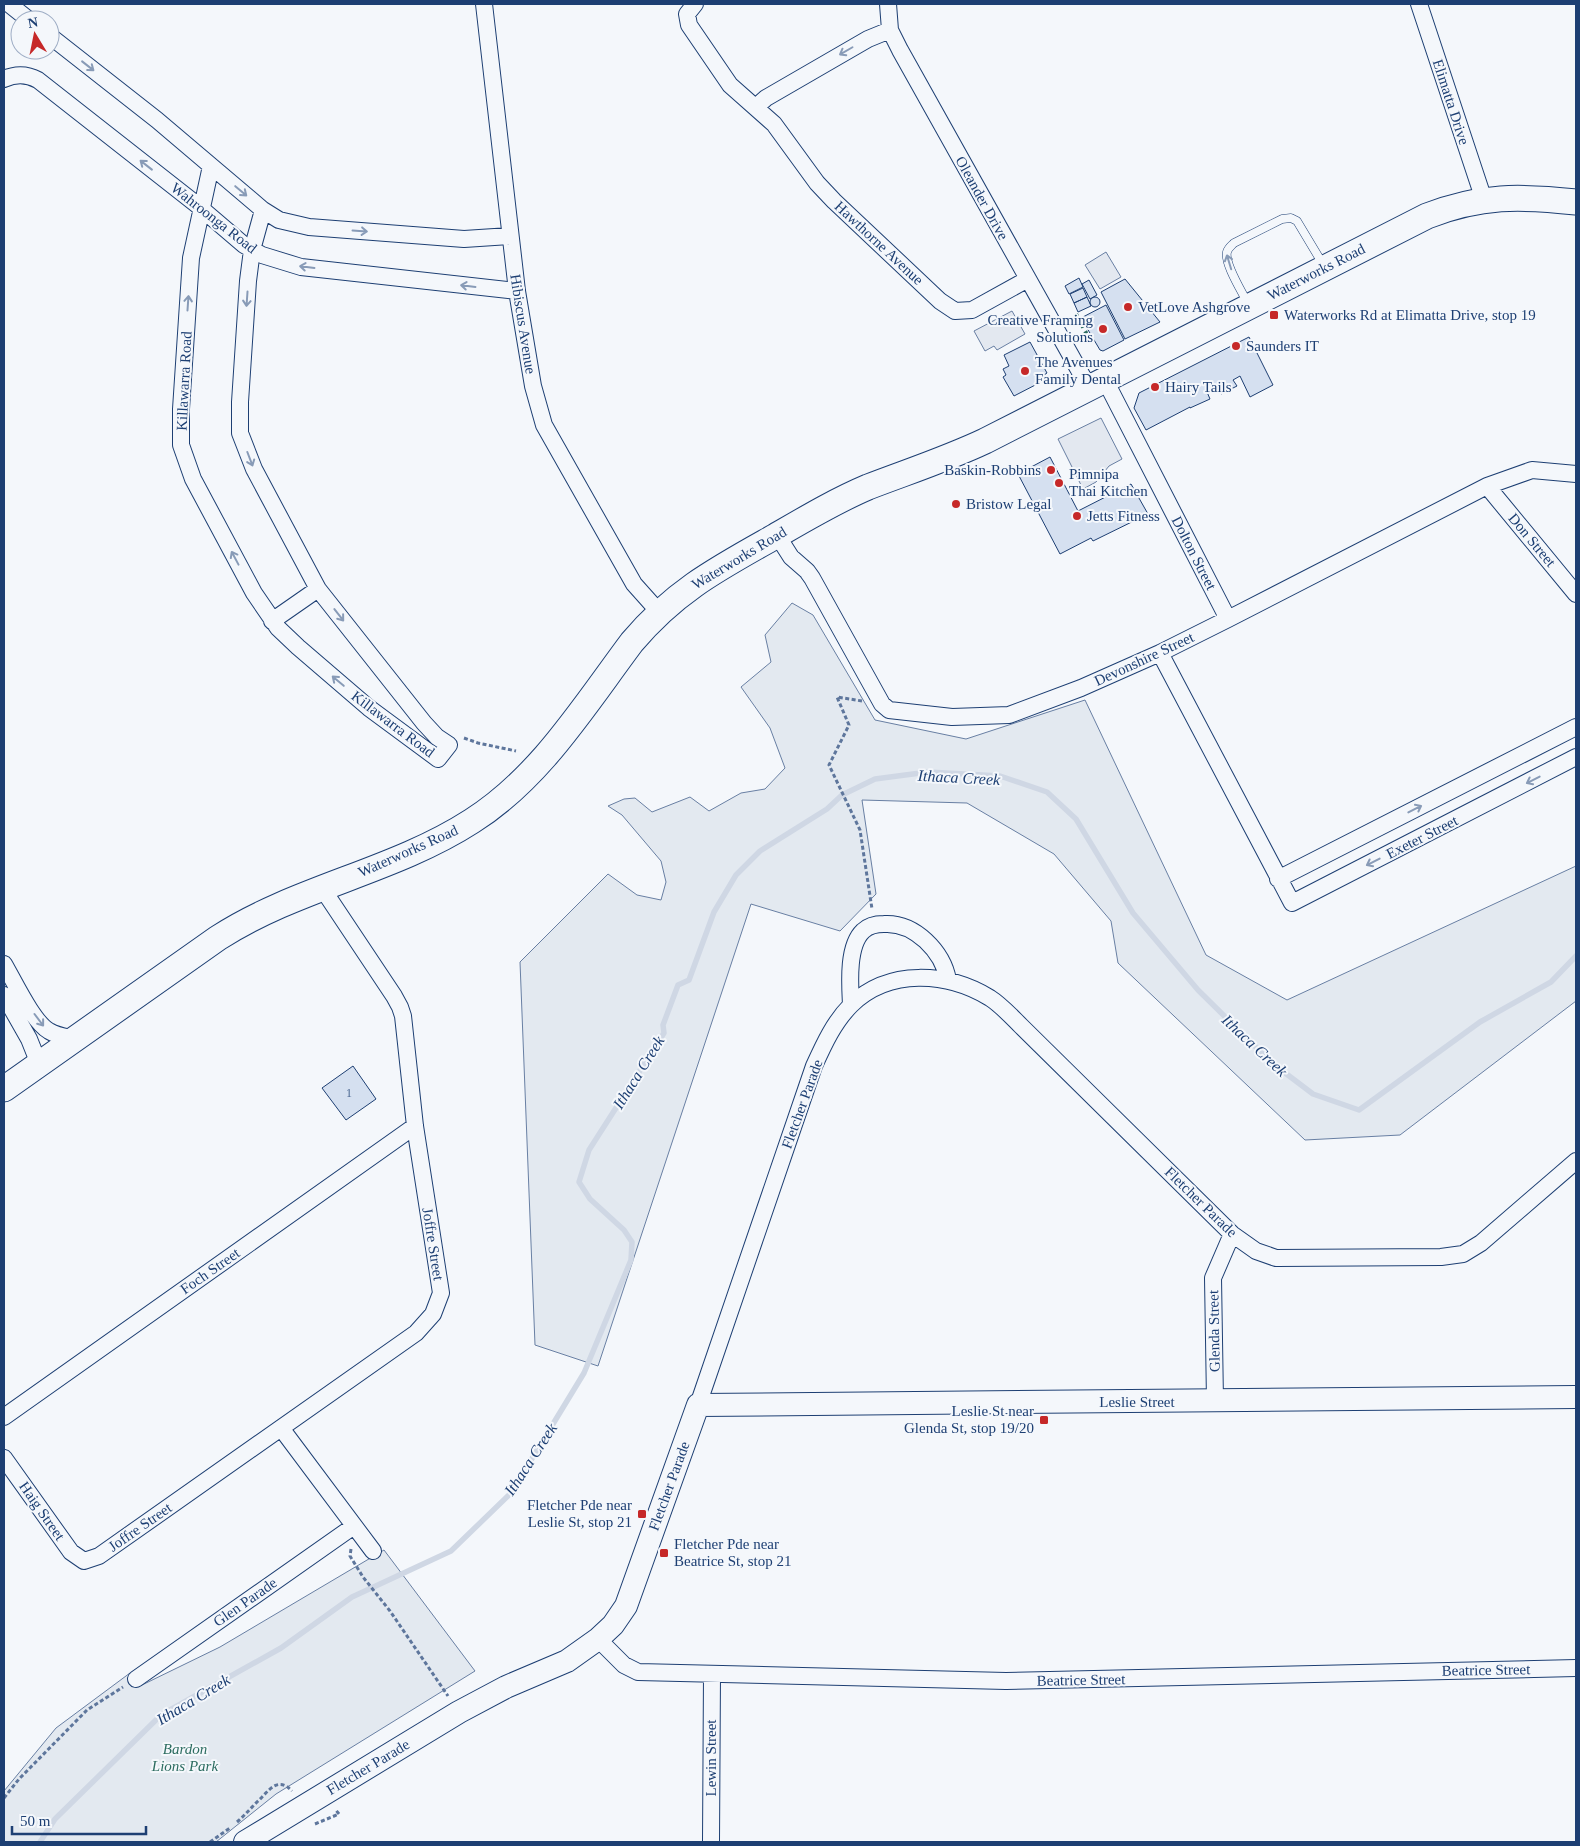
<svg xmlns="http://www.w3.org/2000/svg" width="1580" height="1846" viewBox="0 0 1580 1846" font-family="'Times New Roman',serif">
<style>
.green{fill:#e3e9f0;stroke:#687fa3}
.parking{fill:#e3e8f0;stroke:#687fa3}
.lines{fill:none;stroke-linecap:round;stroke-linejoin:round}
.stream{stroke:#cfd7e4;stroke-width:5.5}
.building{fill:#d5e0f0;stroke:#1d3f73}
.lane-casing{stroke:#1d3f73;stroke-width:9}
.street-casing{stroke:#1d3f73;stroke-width:18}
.secondary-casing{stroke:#1d3f73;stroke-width:24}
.primary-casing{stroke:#1d3f73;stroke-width:27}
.path{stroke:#5e769c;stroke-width:3;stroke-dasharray:4 2.5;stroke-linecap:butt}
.lane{stroke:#f4f7fb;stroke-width:8}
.street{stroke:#f4f7fb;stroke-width:16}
.secondary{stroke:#f4f7fb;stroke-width:22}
.primary{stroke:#f4f7fb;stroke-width:25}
.hedge{stroke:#2c6c60;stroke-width:4;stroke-dasharray:2.5 4;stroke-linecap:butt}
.oneway{stroke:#889bb7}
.poi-dot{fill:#c62828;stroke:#f4f7fb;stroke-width:2}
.labels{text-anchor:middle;stroke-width:4;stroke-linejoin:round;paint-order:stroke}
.number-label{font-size:12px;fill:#4b6792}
.street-label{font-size:15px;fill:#1d3f73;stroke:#f4f7fb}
.poi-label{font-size:15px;fill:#1d3f73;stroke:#f4f7fb;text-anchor:start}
.park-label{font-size:15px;font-style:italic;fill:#2c6c60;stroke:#f4f7fb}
.water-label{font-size:16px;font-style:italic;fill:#1d3f73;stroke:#f4f7fb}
</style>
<rect width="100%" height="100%" fill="#f4f7fb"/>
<!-- green -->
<path class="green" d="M792 603 813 615 875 720 966 739 1085 700 1206 955 1287 1000 1576 866V1001L1400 1135 1305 1140 1118 963 1111 921 1054 854 967 803 862 800 876 894 840 931 751 904 598 1366 535 1345 520 962 608 874 637 895 661 900 666 882 661 861 622 815 608 806 624 799 635 798 652 812 690 797 709 811 741 793 765 789 785 768 770 728 741 687 771 662 765 635Z
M384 1550 475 1671 276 1794 216 1842H4V1791L56 1728 130 1673 142 1685 220 1647Z"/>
<!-- parking -->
<path class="parking" d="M1106 252 1121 277 1100 289 1085 265Z
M1012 311 1025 334 997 350 994 346 985 351 974 331Z
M1101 418 1122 459 1109 466 1096 482 1083 489 1058 439Z"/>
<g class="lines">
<!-- stream -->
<path class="stream" d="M40 1842 55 1819 161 1715 281 1648 352 1597 451 1551 511 1493 584 1373 631 1260 632 1242 624 1230 590 1199 579 1182 589 1150 664 1033 663 1025 678 985 689 980 714 912 736 875 760 851 827 809 842 795 875 779 928 772 1000 776 1047 792 1076 819 1133 913 1198 990 1272 1063 1313 1094 1359 1110 1480 1022 1551 982 1576 956"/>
</g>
<!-- building -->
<path class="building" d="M1079 278 1083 287 1069 294 1065 286Z
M1125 279 1160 322 1125 339 1101 292Z
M1089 280 1097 295 1090 299 1082 284Z
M1083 288 1087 297 1074 303 1070 294Z
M1090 302a5 5 0 1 1 10 0a5 5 0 1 1-10 0Z
M1087 297 1091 306 1078 312 1074 303Z
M1106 305 1124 340 1103 351 1100 350 1081 318Z
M1249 337 1273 385 1250 397 1240 376 1233 380 1237 386 1221 394 1217 387 1207 392 1210 399 1190 408V407L1146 430 1134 408 1139 393Z
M1030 342 1047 373 1041 377 1043 381 1014 396 1003 377 1006 375 1003 369 1009 366 1004 355Z
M1050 457 1078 511 1131 484 1148 514 1093 541 1091 538 1060 554 1018 474Z
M353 1066 376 1099 346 1120 322 1088Z"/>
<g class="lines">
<defs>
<path id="lane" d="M1248 304C1243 293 1224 264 1227 252 1228 248 1231 246 1234 243L1282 219 1291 218 1297 221 1324 266"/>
<path id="street" d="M9 4 29 20
M484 4 517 291 533 386 544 425 634 584 659 612
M695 4 687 14 689 25 730 85 774 124 817 183 834 201 940 301 955 311 972 310 1028 279
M888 4 890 30 900 50 1089 388
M1419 4 1484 200
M50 36 157 120 263 210 279 220 309 227 464 239 510 236
M4 79C15 74 27 74 38 80L196 204 244 245 262 255 301 267 517 291
M756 107 766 98 868 39 890 30
M211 166 191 258 181 409V445L193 479 254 593 278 628 298 647 369 708 438 759 449 745 437 737 424 723 318 589 254 469 240 433V402L248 281 252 250 263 210
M1105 380 1228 619
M1487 486 1576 594
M777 535 791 557 807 571 812 578 882 704 889 710 952 717 1009 715 1081 688 1160 653 1228 619 1487 486 1532 470 1576 474
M272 621 318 589
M1160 653 1292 903 1576 757
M1278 879 1576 727
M4 964C14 981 33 1022 49 1031 57 1036 67 1037 75 1039
M4 995 29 1039 39 1064
M851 1005C850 985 847 946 863 931 869 925 877 924 884 924 915 922 943 952 948 980
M1215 1401 1213 1278 1232 1234
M698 1405 814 1066C824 1044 834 1022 851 1005 889 968 947 972 990 998 1001 1005 1011 1016 1021 1026L1232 1234 1256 1251 1276 1258 1441 1257 1463 1254 1481 1243 1576 1161
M4 1417 415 1126
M281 1428 373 1551
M4 1458 71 1552 84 1561 99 1556 416 1333 433 1314 441 1293 415 1126 403 1016 400 1007 394 996 322 888
M598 1639 624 1665 638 1672 1006 1681 1576 1668
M136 1679 354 1526
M711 1842 712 1674"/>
<path id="secondary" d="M245 1842 459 1712 506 1687 567 1661 598 1639 613 1625 626 1606 698 1405 1576 1397"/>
<path id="primary" d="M4 1089 218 938C297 887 393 872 472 821 540 778 584 706 632 642 675 591 717 569 774 537 805 519 835 501 868 487 907 472 947 459 985 441L1427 216C1481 195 1520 196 1576 202"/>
</defs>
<!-- lane casing -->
<use href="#lane" class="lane-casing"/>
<!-- street casing -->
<use href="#street" class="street-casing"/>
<!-- secondary casing -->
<use href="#secondary" class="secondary-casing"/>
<!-- primary casing -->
<use href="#primary" class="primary-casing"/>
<!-- path -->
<path class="path" d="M862 701 837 697 849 725 829 765 860 830 872 909
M464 738 478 743 516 751
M351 1549 350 1556 363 1577 390 1611 448 1696
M4 1798 19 1779 87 1710 123 1687
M237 1822C244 1816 250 1809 257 1802 268 1792 277 1775 292 1791
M315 1824 339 1814 335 1809
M210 1842 230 1828"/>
<!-- lane -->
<use href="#lane" class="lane"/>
<!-- street -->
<use href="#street" class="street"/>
<!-- secondary -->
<use href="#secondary" class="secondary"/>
<!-- primary -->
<use href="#primary" class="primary"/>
<!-- hedge -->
<path class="hedge" d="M1076 314 1091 342"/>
</g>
<!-- one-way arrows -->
<defs><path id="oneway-shaft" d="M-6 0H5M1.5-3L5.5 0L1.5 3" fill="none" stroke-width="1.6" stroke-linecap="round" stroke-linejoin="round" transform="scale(1.25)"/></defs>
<g class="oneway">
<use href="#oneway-shaft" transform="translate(846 51) rotate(150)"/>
<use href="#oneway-shaft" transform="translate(88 66) rotate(38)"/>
<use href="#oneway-shaft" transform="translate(146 165) rotate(-142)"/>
<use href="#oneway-shaft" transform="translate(241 191) rotate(40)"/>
<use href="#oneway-shaft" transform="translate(360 231) rotate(4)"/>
<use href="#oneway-shaft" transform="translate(1229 262) rotate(-107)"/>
<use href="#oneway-shaft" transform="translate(307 267) rotate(-173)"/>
<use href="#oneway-shaft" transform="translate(468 286) rotate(-173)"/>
<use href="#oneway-shaft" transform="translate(247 299) rotate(94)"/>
<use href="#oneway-shaft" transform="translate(188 303) rotate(-86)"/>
<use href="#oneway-shaft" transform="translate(250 459) rotate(69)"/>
<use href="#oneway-shaft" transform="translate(235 558) rotate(-118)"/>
<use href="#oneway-shaft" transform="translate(339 615) rotate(52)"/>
<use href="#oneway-shaft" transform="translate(338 681) rotate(-140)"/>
<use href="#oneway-shaft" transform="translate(1533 780) rotate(153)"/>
<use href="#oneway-shaft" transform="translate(1415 809) rotate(-27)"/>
<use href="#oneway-shaft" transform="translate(1373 862) rotate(153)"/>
<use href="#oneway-shaft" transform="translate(39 1020) rotate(53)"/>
</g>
<!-- markers -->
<g class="poi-dot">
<circle cx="1128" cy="307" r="5"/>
<rect x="1269" y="310" width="10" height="10" rx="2.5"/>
<circle cx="1103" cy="329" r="5"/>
<circle cx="1236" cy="346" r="5"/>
<circle cx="1025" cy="371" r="5"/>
<circle cx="1155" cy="387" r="5"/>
<circle cx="1051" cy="470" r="5"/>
<circle cx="1059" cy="483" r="5"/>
<circle cx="956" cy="504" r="5"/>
<circle cx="1077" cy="516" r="5"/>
<rect x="1039" y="1415" width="10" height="10" rx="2.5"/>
<rect x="637" y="1509" width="10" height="10" rx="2.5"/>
<rect x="659" y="1548" width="10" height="10" rx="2.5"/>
</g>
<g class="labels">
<!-- number labels -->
<g class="number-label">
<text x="349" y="1097">1</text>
</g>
<!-- street labels -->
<g class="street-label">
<text transform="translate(1451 102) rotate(72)" y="5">Elimatta Drive</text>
<text transform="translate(982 198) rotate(61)" y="5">Oleander Drive</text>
<text transform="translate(214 218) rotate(38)" y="5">Wahroonga Road</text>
<text transform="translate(879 243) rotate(43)" y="5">Hawthorne Avenue</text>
<text transform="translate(1316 272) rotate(-27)" y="5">Waterworks Road</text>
<text transform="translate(523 324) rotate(81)" y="5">Hibiscus Avenue</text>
<text transform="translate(184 381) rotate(-87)" y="5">Killawarra Road</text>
<text transform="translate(1532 540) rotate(50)" y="5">Don Street</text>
<text transform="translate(1194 553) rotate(63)" y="5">Dolton Street</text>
<text transform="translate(739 558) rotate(-31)" y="5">Waterworks Road</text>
<text transform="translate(1144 659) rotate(-25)" y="5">Devonshire Street</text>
<text transform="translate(393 724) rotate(37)" y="5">Killawarra Road</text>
<text transform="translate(1422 837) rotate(-27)" y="5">Exeter Street</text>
<text transform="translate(408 851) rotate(-24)" y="5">Waterworks Road</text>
<text transform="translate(802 1104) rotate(-70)" y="5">Fletcher Parade</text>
<text transform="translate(1201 1202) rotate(44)" y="5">Fletcher Parade</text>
<text transform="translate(433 1244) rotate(81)" y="5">Joffre Street</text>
<text transform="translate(210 1271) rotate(-35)" y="5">Foch Street</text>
<text transform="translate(1214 1331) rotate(-91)" y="5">Glenda Street</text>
<text x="1137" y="1407">Leslie Street</text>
<text transform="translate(669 1486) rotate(-70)" y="5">Fletcher Parade</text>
<text transform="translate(42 1511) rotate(55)" y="5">Haig Street</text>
<text transform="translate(140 1527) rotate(-35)" y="5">Joffre Street</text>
<text transform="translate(245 1602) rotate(-35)" y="5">Glen Parade</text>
<text transform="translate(1486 1670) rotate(-1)" y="5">Beatrice Street</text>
<text transform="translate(1081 1680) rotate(-1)" y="5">Beatrice Street</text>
<text transform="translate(711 1758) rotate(-90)" y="5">Lewin Street</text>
<text transform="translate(368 1767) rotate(-31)" y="5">Fletcher Parade</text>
</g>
<!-- poi labels -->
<g class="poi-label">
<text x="1138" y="312">VetLove Ashgrove</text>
<text x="1284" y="320">Waterworks Rd at Elimatta Drive, stop 19</text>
<text x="1093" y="325" text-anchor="end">Creative Framing<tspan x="1093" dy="17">Solutions</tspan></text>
<text x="1246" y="351">Saunders IT</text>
<text x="1035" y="367">The Avenues<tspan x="1035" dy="17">Family Dental</tspan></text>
<text x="1165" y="392">Hairy Tails</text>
<text x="1041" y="475" text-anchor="end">Baskin-Robbins</text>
<text x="1069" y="479">Pimnipa<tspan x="1069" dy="17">Thai Kitchen</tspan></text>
<text x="966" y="509">Bristow Legal</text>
<text x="1087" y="521">Jetts Fitness</text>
<text x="1034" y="1416" text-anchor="end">Leslie St near<tspan x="1034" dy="17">Glenda St, stop 19/20</tspan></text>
<text x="632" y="1510" text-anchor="end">Fletcher Pde near<tspan x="632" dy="17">Leslie St, stop 21</tspan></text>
<text x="674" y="1549">Fletcher Pde near<tspan x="674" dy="17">Beatrice St, stop 21</tspan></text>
</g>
<!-- park labels -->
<g class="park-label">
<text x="185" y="1754">Bardon<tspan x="185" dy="17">Lions Park</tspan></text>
</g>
<!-- water labels -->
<g class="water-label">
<text transform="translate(959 777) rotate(3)" y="6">Ithaca Creek</text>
<text transform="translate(1255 1045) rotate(43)" y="6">Ithaca Creek</text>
<text transform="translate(638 1072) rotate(-58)" y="6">Ithaca Creek</text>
<text transform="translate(530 1459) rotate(-57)" y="6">Ithaca Creek</text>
<text transform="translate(193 1699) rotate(-31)" y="6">Ithaca Creek</text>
</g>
</g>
<!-- border -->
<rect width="1580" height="1846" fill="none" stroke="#1d3f73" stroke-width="10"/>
<!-- north arrow -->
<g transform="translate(35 35) rotate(350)"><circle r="24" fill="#f4f7fb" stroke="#9eadc5"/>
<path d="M0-4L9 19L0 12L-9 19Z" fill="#c62828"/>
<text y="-8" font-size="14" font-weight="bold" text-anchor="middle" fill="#1d3f73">N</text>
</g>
<!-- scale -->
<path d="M12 1826v8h134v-8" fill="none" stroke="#1d3f73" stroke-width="2.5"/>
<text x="20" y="1826" font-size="15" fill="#1d3f73" stroke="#f4f7fb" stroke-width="4" paint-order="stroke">50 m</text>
</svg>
